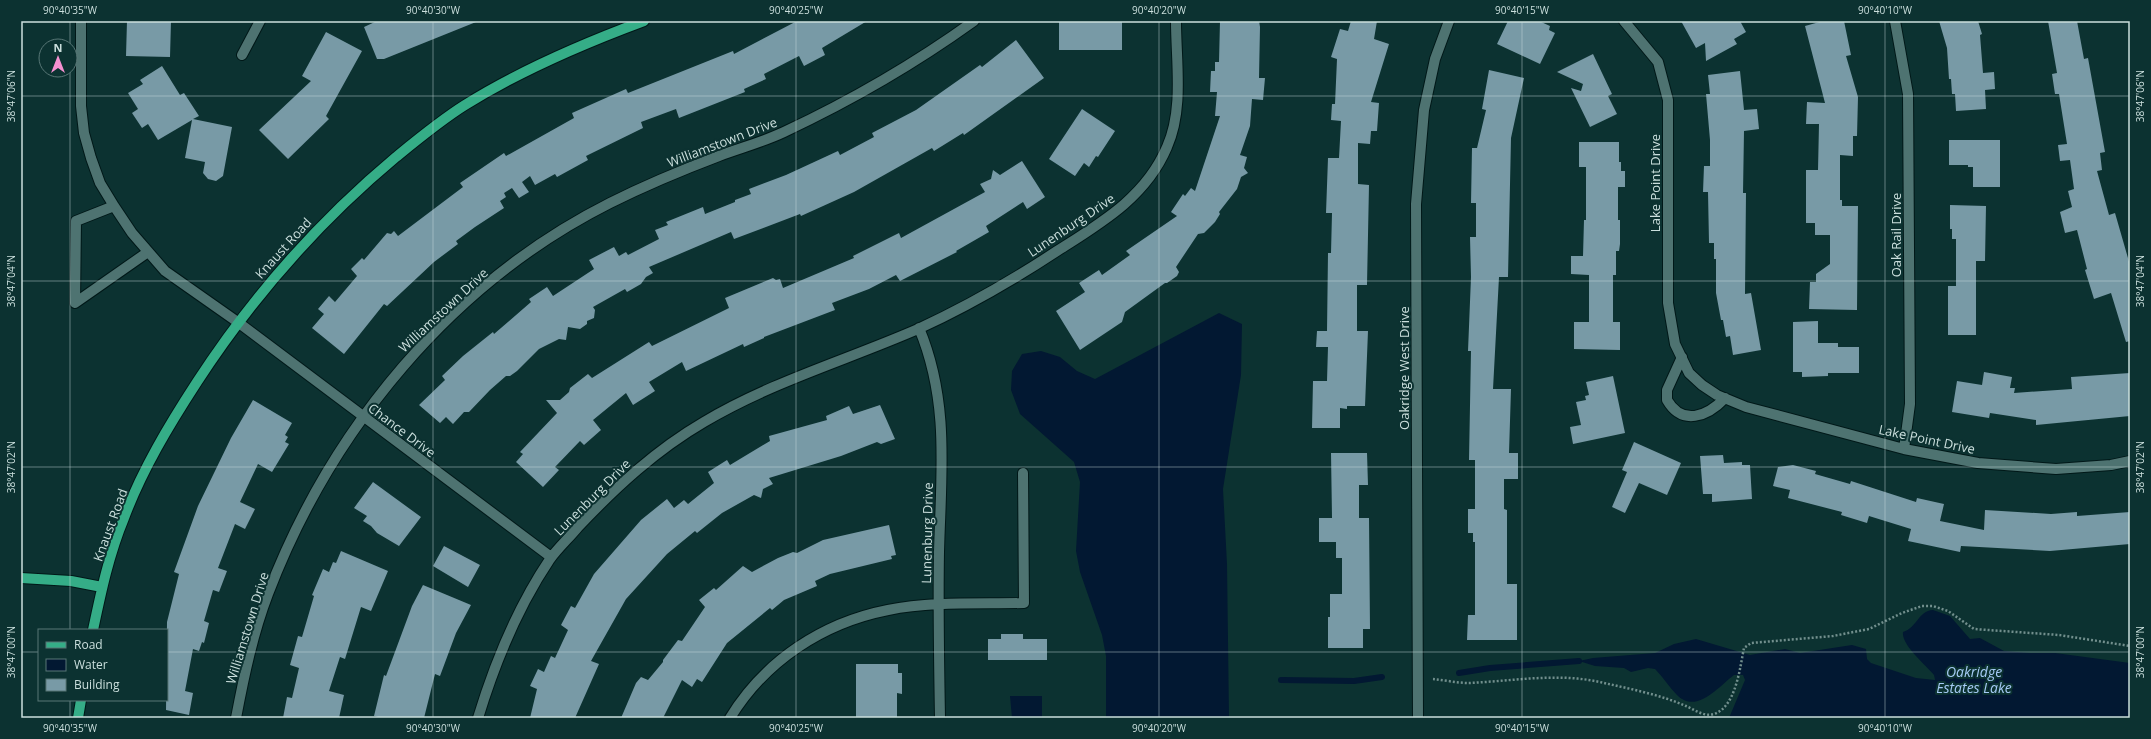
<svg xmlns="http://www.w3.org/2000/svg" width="2151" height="739" viewBox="0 0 2151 739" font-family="'Open Sans',sans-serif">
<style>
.water{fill:#021832}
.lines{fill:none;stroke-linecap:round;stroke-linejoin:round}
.stream{stroke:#021832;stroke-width:6}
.building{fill:#789aa6}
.minor-casing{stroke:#001818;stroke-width:12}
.major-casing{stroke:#001818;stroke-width:12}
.path{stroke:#728f8d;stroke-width:2.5;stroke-dasharray:2 2;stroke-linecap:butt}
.minor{stroke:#4e7371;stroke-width:10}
.major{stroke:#35ad87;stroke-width:10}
.ticks{fill:none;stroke:#cbdfdd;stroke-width:1;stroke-opacity:0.45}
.labels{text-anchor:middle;stroke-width:4;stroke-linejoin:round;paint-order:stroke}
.street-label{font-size:13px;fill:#cbdfdd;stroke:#0c3231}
.water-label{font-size:14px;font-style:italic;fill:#a6cbf5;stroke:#0c3231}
.neatline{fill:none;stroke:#cbdfdd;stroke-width:1.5}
.ticks-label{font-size:10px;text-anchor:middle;fill:#cbdfdd}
</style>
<rect width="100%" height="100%" fill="#0c3231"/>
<!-- water -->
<path class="water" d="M1219 313 1242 324 1241 375 1223 489 1227 564 1229 718H1106V656L1102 635 1080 572 1076 551 1080 482 1074 462 1020 414 1011 390 1012 371 1022 354 1041 351 1060 357 1077 371 1095 379Z
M1933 610 1950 616 1970 639 1980 638 2004 651 2030 653H2055L2130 663V718H1729L1745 680 1743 675H1734C1719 686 1697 715 1677 695 1669 687 1663 677 1655 669L1648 668 1631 672 1624 668 1595 666 1579 661 1593 658 1655 653 1674 644 1696 639 1750 655 1785 649 1800 653 1852 645 1866 649 1867 659 1871 663 1916 678 1935 680 1934 675C1926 665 1901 645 1903 632 1917 628 1918 611 1933 610Z
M1010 696H1042V718H1012Z"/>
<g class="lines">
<!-- stream -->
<path class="stream" d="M1459 673 1490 668 1579 661
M1281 680 1354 681 1382 677"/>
</g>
<!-- building -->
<path class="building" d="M127 21H171L170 57 126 56Z
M377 21H476V22L384 59H377L364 27Z
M797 21H867L822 48 825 55 804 66 799 56 764 74 766 79 744 89 745 92 679 118 676 109 641 122 643 128 586 156 588 160 557 177 555 174 535 185 530 176 522 182 529 192 519 198 512 188 504 193 506 197 500 201 504 208 475 227 456 241 458 244 434 262 387 306 384 304 344 354 312 328 324 314 318 309 329 296 335 302 357 276 351 269 362 258 364 260 387 233 391 234 394 231 398 236 463 187 460 183 504 153 506 156 574 118 572 113 626 89 628 93 733 51 734 54Z
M1059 21H1122V50H1059Z
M1220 21H1259L1260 27 1259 78H1265L1263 100 1252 99 1250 126 1240 155 1247 157 1244 168 1248 173 1241 177 1237 189 1219 212 1220 214 1215 222 1204 233 1198 234 1176 267 1179 272 1177 276 1167 283H1165L1125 312 1122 322 1080 350 1056 311 1085 292 1079 283 1099 270 1102 275 1130 255 1126 251 1177 216 1171 212 1183 194 1185 196 1191 188 1195 191 1220 116H1215L1217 92H1210L1211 71H1215V62H1219Z
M1351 21H1377L1374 39 1389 44 1371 102 1379 103 1377 131H1371L1370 144 1358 143V184L1369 185 1367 285H1357V331H1368L1365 406H1347V409L1340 408V428H1312L1313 381H1327L1328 347H1316L1317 331H1327L1328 253H1331L1332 213H1326L1328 158H1339L1341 121 1331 120 1332 104H1335L1337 59 1331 57 1340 29 1348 31Z
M1508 21H1539L1550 26 1549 30 1555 33 1540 64 1497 44Z
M1681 21H1740L1746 32 1734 39 1737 44 1706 61 1705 43 1696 48Z
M1823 21H1844L1851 55 1846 56 1858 97 1857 136H1853V156L1840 155V200H1842V206H1858L1857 310 1809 309 1810 282H1816V274L1830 264V235H1815V223H1806V170H1818L1819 124H1806L1807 102 1825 103 1805 26Z
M1939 21H1978L1982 34 1980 35 1983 73 1994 72 1995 89 1985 90 1986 109 1956 111 1955 94H1952L1951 79H1949L1947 48Z
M2048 21H2077L2084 59 2088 58 2105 152 2100 153 2102 170 2097 171 2109 215 2115 213 2130 265V341L2126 342 2111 293 2094 299 2085 270 2087 269 2077 230 2065 233 2060 212 2072 207 2068 191 2074 189 2070 160 2060 161 2058 145 2067 144 2059 94H2055L2052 74 2057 73Z
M326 32 362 51 326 116 329 119 288 159 259 130 311 81 302 76Z
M1016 40 1044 78 964 135 963 133 934 151 932 148 854 192 801 216 800 214 734 239 731 232 649 267 653 273 646 277 641 284 627 292 625 289 593 307 595 310 594 318 587 321V324L580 329 568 327 566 340 559 339 539 349 517 371 510 376H506L490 390 469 412H464L453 424 446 417 440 423 419 405 445 380 442 376 463 356 493 332 494 334 531 302 529 299 547 287 553 296 594 269 589 260 614 247 619 256 626 252 628 255 659 239 655 230 668 225 666 222 703 207 705 214 735 202V200L751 194 749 189 786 175 838 151 840 155 874 137 872 133 916 110 980 65 982 67Z
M1593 54 1612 94 1608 96 1617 114 1590 127 1571 88 1581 91 1583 84 1557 72Z
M162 66 180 95 184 93 199 116 193 119 232 127 223 176 216 181 208 179 203 173 205 162 185 158 192 120 158 140 148 124 142 128 132 113 138 109 128 93 143 84 140 80Z
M1489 70 1524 78 1511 138 1508 277H1499L1493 389H1511L1509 453H1518V479H1504V509L1507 510V584H1517V640H1467L1468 615H1475V542H1473V533H1468V509H1475V460H1469L1471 351H1468L1471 277 1470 237H1476V203H1471L1472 148H1477L1486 110 1482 109Z
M1740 71 1744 110 1757 109 1759 129 1744 131 1743 193H1746L1745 294 1751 293 1761 350 1733 355 1730 336 1726 337 1723 320H1721L1716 293V259H1714V243H1709L1708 192H1703L1704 166H1710V140L1706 94H1710L1708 75Z
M1082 109 1115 131 1098 157 1096 156 1089 167 1084 163 1075 176 1049 159Z
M1949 140H2000V187H1973V167H1968V165H1949Z
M1579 142H1619V162H1621V171H1625V187H1618V220H1620V244L1619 251H1616V275H1613V322H1620V350L1574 349V322H1589V275L1571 274V256H1583L1584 220H1586V167H1579Z
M1022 161 1045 197 1027 209 1023 202 986 226 989 232 956 251 957 252 900 281 896 275 869 289 832 303 835 310 764 337V338L744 347 743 344 686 371 682 362 649 382 655 391 633 405 626 393 593 420 601 430 584 445 580 441 555 467 559 470 543 487 516 462 523 454 520 452 557 413 546 400H560L569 392 570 388 588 374 592 378 649 342 652 346 729 308 725 298 773 278 776 280 780 279 783 288 854 258 853 256 899 233 901 238 985 192 980 184 991 179 993 170 1000 175Z
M1950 205 1986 206 1985 261H1976V335H1948V286H1956V239H1952V229H1950Z
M1818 321V343H1838V347H1859V373H1828V376L1802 377V372H1793V322Z
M1984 372 2012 377 2010 388H2015L2014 393 2072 389 2071 377 2130 373V416L2036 425V420L1990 413 1989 418 1952 412 1957 381 1982 385Z
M1613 376 1625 433 1573 444 1570 427 1581 425 1576 402 1586 400 1585 396 1589 395 1586 382Z
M253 400 292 423 285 435 288 437 285 442 289 444 272 472 258 464 240 502 255 509 245 529 235 524 218 568 227 571 219 592 213 590 204 621 209 623 204 643 202 642 199 651 193 649 185 691 193 693 189 715 166 710 167 622 179 574 174 572 198 506 231 438Z
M880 405 895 439 881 444 877 442 841 456 769 478 773 484 763 489 761 498 754 495 722 513 697 533 695 531 667 554 626 599 591 661 599 664 575 718H530L537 689 530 686 538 669 544 672 551 656 555 658 568 630 561 625 571 606 575 608 594 574 641 520 667 499 674 508 684 500 688 504 714 483 708 472 727 460 730 465 770 441 769 436 827 420 826 416 849 406 853 414Z
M1634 442 1681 463 1667 495 1639 483 1625 513 1612 507 1627 472 1622 470Z
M1331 453H1367L1368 485H1359V518H1369L1370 629H1363V648H1328V617H1330V594H1342V558H1336V542H1319V518H1332Z
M1723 455 1724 463 1742 462V465H1750L1752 499 1712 502V494H1703L1700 456Z
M1793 465 1816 471 1815 474 1850 484 1851 481 1916 502 1917 498 1944 504 1940 521 1984 530 1985 510 2051 514 2077 512V516L2130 512V544L2050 551 1961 546 1960 552 1908 541 1911 529 1869 516 1867 523 1841 515 1842 512 1788 498 1790 490 1773 486 1778 467Z
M373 482 421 517 399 546 377 533 371 526 363 521 367 516 354 508Z
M889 525 896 555 891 556 892 559 830 574 815 581 817 586 784 600 772 610 770 608 727 643 702 682 697 679 692 687 682 680 663 718H621L636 683 641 677 648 680 663 662V660L678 640 682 641 705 607 699 600 714 588 716 590 743 566 752 572 778 558 793 552 797 553 823 540Z
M444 546 480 565 468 587 433 566Z
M341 551 388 571 371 611 361 607 345 659 340 657 329 691 344 695 339 718H283L287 697 292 698 299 668 290 665 298 636 302 637 314 596 312 595 323 569 329 572 333 562 336 563Z
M423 585 471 605 456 633 440 676 435 674 424 718H382L374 716 384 675 386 676 412 606Z
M1001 634H1023V639H1047V660H988V639H1001Z
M856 664H898V673H902V694L897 693V718H856Z"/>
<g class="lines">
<defs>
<path id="minor" d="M81 21V106L84 133 91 158 100 183 114 206 132 233 165 271 239 323 551 557
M1624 21 1658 62 1668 100V303L1675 344 1689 373 1702 385 1717 395 1746 407 1904 449 1978 463 2056 469 2111 465 2130 461
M1895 21 1908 94 1910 404 1904 449
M242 55 260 21
M75 303 76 221 114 206
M75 303 148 252
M919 328C950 402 941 474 939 552 938 607 939 663 940 718
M1682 357 1667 390V400C1682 426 1707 417 1725 398
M236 718C244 676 253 633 268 594 331 429 451 283 610 203 646 185 682 170 719 156 740 148 763 142 784 132 848 102 917 62 974 21
M478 718C495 662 517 608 550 559 558 548 569 538 578 527 616 487 656 450 704 422 771 382 847 360 918 329 966 307 1013 280 1057 251 1101 223 1146 197 1167 147 1184 109 1176 62 1176 21
M730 718C765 661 822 623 888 610 932 601 980 604 1024 603L1023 473
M1418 718 1416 204 1424 110 1435 59 1449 21"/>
<path id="major" d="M21 578 71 581 102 587
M93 630C101 592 109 554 124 518 142 470 169 425 197 382 253 296 317 223 396 157 418 139 441 120 465 105 521 70 582 44 644 21
M78 718 81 700"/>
</defs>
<!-- minor casing -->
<use href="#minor" class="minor-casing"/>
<!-- major casing -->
<use href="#major" class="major-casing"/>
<!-- path -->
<path class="path" d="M1433 679C1444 680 1457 683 1469 683 1514 681 1560 672 1604 683 1631 689 1661 695 1686 706 1695 710 1704 717 1714 714 1736 707 1740 667 1744 648L1751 643 1833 636 1869 629 1902 613 1922 606H1933L1948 611 1974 629 2059 635 2130 646"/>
<!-- minor -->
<use href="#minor" class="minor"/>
<!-- major -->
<use href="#major" class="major"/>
</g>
<!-- ticks -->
<path class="ticks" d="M70 21V46M433 21V718M796 21V718M1159 21V718M1522 21V718M1885 21V718M70 70V630M21 96H2130M21 281H2130M21 467H2130M21 652H39M167 652H2130M70 700V718"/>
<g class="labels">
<!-- street labels -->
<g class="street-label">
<text transform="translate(722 142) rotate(-21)" y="5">Williamstown Drive</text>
<text transform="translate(1655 183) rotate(-90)" y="5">Lake Point Drive</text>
<text transform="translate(1071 225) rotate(-34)" y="5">Lunenburg Drive</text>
<text transform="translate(1896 235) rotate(-90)" y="5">Oak Rail Drive</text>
<text transform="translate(283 248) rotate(-48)" y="5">Knaust Road</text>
<text transform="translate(443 310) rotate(-43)" y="5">Williamstown Drive</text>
<text transform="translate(1404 368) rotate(-90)" y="5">Oakridge West Drive</text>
<text transform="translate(402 430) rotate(37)" y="5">Chance Drive</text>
<text transform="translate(1927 439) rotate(12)" y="5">Lake Point Drive</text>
<text transform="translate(592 497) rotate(-45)" y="5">Lunenburg Drive</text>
<text transform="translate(110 525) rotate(-70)" y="5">Knaust Road</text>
<text transform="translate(927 533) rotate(-89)" y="5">Lunenburg Drive</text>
<text transform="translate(247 628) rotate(-73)" y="5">Williamstown Drive</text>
</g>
<!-- water labels -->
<g class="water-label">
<text x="1974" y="677">Oakridge<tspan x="1974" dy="16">Estates Lake</tspan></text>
</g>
</g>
<!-- border -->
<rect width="2151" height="739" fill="none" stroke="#0c3231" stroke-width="44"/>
<!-- legend -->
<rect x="38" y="629" width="130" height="72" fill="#0c3231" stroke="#587776"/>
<rect x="46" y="642" width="20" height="6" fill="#35ad87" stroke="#587776"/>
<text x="74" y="649" font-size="12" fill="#cbdfdd">Road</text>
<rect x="46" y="659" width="20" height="12" fill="#021832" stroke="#587776"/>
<text x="74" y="669" font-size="12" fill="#cbdfdd">Water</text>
<rect x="46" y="679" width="20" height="12" fill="#789aa6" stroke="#587776"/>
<text x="74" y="689" font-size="12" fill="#cbdfdd">Building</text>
<!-- north arrow -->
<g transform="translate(58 58)"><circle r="19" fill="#0c3231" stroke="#587776"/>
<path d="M0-3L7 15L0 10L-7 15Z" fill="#f590d1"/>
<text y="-6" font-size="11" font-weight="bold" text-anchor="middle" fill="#cbdfdd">N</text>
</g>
<rect x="22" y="22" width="2107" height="695" class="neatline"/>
<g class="ticks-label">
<text x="70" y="14">90°40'35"W</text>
<text x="433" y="14">90°40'30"W</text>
<text x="796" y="14">90°40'25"W</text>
<text x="1159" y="14">90°40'20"W</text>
<text x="1522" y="14">90°40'15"W</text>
<text x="1885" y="14">90°40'10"W</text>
<text transform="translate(11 96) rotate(-90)" y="4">38°47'06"N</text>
<text transform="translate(2140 96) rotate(-90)" y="4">38°47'06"N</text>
<text transform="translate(11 281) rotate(-90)" y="4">38°47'04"N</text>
<text transform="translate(2140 281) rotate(-90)" y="4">38°47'04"N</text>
<text transform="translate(11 467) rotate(-90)" y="4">38°47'02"N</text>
<text transform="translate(2140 467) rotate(-90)" y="4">38°47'02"N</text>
<text transform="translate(11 652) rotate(-90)" y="4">38°47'00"N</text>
<text transform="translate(2140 652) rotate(-90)" y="4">38°47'00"N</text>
<text x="70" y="732">90°40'35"W</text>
<text x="433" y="732">90°40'30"W</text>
<text x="796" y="732">90°40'25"W</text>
<text x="1159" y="732">90°40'20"W</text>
<text x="1522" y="732">90°40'15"W</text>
<text x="1885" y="732">90°40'10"W</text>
</g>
</svg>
